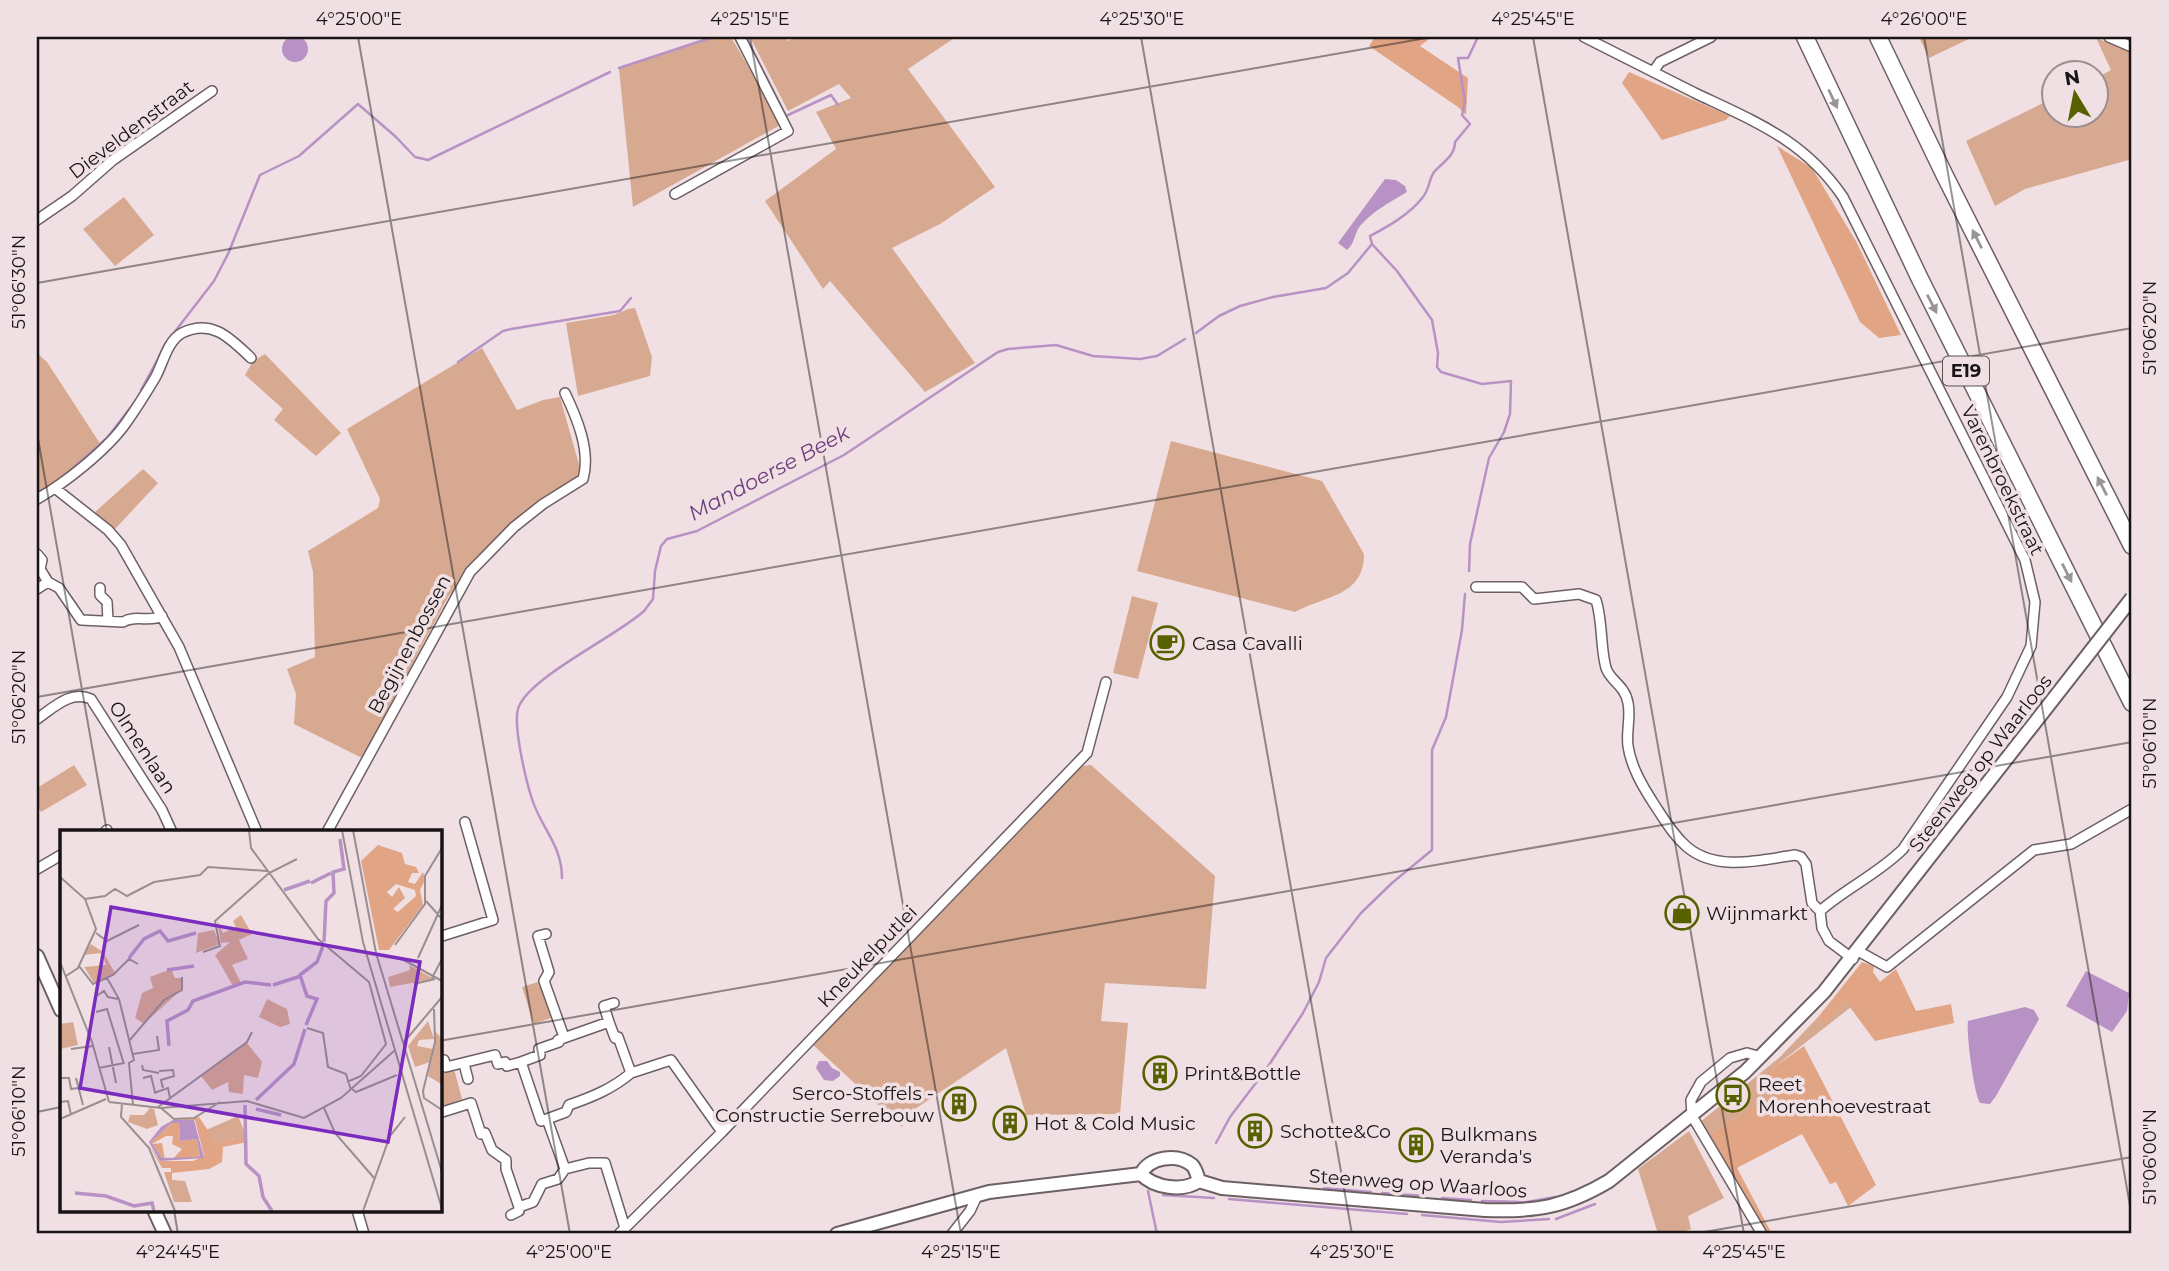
<svg xmlns="http://www.w3.org/2000/svg" width="2169" height="1271" viewBox="0 0 2169 1271" font-family="Montserrat,sans-serif">
<style>
.green{fill:#d8a991}
.forest{fill:#e1a485}
.water{fill:#b892c5}
.lines{fill:none;stroke-linecap:round;stroke-linejoin:round}
.stream{stroke:#b892c5;stroke-width:2.5}
.street-casing{stroke:#6d6063;stroke-width:12}
.secondary-casing{stroke:#6d6063;stroke-width:16}
.highway-casing{stroke:#6d6063;stroke-width:19}
.street{stroke:#fff;stroke-width:9}
.secondary{stroke:#fff;stroke-width:12}
.highway{stroke:#fff;stroke-width:16}
.secondary-bridge-casing{stroke:#6d6063;stroke-width:16;stroke-linecap:butt}
.secondary-bridge{stroke:#fff;stroke-width:12}
.oneway{fill:#979595}
.ticks{fill:none;stroke:#181314;stroke-width:2;stroke-opacity:0.45}
.labels{text-anchor:middle;stroke-width:7;stroke-linejoin:round;paint-order:stroke}
.shield{fill:#f0e0e3;stroke:#595052;stroke-width:2}
.shield-label{font-size:18px;font-weight:bold;fill:#181314}
.street-label{font-size:19px;fill:#181314;stroke:#f0e0e3}
.poi-label{font-size:19px;fill:#181314;stroke:#f0e0e3;text-anchor:start}
.water-label{font-size:21px;font-style:italic;fill:#6e3e7e;stroke:#f0e0e3}
.inset-river{fill:none;stroke:#b892c5;stroke-width:3.5}
.inset-road{fill:none;stroke:#9a8e90;stroke-width:2}
.view{fill:#7b2cbf;fill-opacity:0.15;stroke:#7b2cbf;stroke-width:3.5}
.inset-edge{fill:none;stroke:#181314;stroke-width:3.5}
.neatline{fill:none;stroke:#181314;stroke-width:2.5}
.ticks-label{font-size:18px;text-anchor:middle;fill:#181314}
</style>
<rect width="100%" height="100%" fill="#f0e0e3"/>
<!-- green -->
<path class="green" d="M711 37H731L782 124 633 207 619 69Z
M750 37H785L788 41 795 37H956L908 69 995 187 940 224 892 248 975 363 925 392 830 281 823 289 765 201 836 149 816 112 851 98 839 84 788 111Z
M1919 37H1973L1929 58Z
M2096 38 2132 52V159L2025 189 1995 206 1966 141 2053 98 2054 116H2096V78L2111 70Z
M124 197 154 235 115 266 83 229Z
M635 308 652 357 650 376 578 396 566 323 614 315 628 309Z
M482 348 517 410 543 400 560 397 582 475 512 527 448 597 362 758 294 724 296 694 287 669 315 657 313 572 308 551 378 508 380 499 347 429Z
M37 353 47 362 101 445 55 484 37 494Z
M265 354 341 433 316 456 274 420 283 409 245 375 253 361Z
M1171 441 1322 481 1364 554C1364 596 1327 595 1295 612L1137 571Z
M143 469 158 483 115 529 94 513Z
M1132 596 1158 603 1138 679 1113 673Z
M74 765 87 785 41 812 37 805V788Z
M1091 765 1215 876 1206 989 1105 983 1101 1021 1128 1023 1120 1114 1026 1115 1006 1048 906 1115 902 1127 811 1043 1080 766Z
M541 981 553 1014 550 1015 551 1018 534 1024 522 987Z
M1846 1002 1851 1007 1767 1073 1776 1092 1707 1137 1699 1123 1780 1057 1819 1016 1825 1022Z
M454 1069 462 1099 439 1108V1073Z
M1689 1131 1724 1198 1688 1216 1691 1229 1678 1234H1658L1638 1169Z"/>
<!-- forest -->
<path class="forest" d="M1375 37H1432L1420 46 1468 78 1466 115 1458 107 1369 46Z
M1629 72 1730 116 1726 120 1662 140 1622 83Z
M1777 146 1812 168 1857 243 1901 335 1879 338 1860 322Z
M1862 962 1874 966 1873 972 1880 982 1896 969 1916 1011 1951 1004 1954 1023 1875 1041 1846 1002 1825 1023 1819 1016Z
M1804 1046 1876 1185 1848 1206 1836 1182 1830 1184 1802 1134 1737 1168 1772 1234H1764L1707 1137 1775 1092 1766 1073Z"/>
<!-- water -->
<path class="water" d="M282 49a13 13 0 1 1 26 0a13 13 0 1 1-26 0Z
M1385 179 1396 180 1405 186 1407 192C1390 202 1373 211 1360 226 1354 234 1355 243 1347 250L1338 243Z
M2086 971 2129 993 2127 1011 2112 1032 2066 1006Z
M2025 1007 2034 1010 2039 1019 1996 1096 1990 1104 1980 1103C1974 1093 1966 1034 1968 1021Z
M819 1061H827L832 1068 840 1072V1076L833 1081 824 1080 816 1068Z"/>
<g class="lines">
<!-- stream -->
<path class="stream" d="M746 37 786 116 831 95 838 105
M619 68 713 37
M1196 333 1219 316 1240 306 1273 297 1326 288 1348 273 1372 244
M170 338 214 281 228 254 260 175 299 156 358 104 396 137 415 157 428 160 610 72
M458 362 503 331 511 329 620 311 631 298
M141 390 166 344
M63 477 107 438 134 403
M37 493 46 488
M1469 571 1470 544 1489 458 1504 432 1510 414 1511 381 1482 384 1441 372 1437 367 1438 353 1432 320 1397 271 1372 244 1370 236C1389 226 1410 214 1423 197 1429 190 1429 179 1434 172 1443 162 1455 156 1455 142L1470 124 1462 115 1465 102 1458 58H1468L1478 37
M562 878C562 845 541 828 532 799 526 781 513 726 518 709 527 678 617 636 644 611L653 599 655 571 661 546 667 539 697 531 844 455 998 352 1008 349 1056 345 1093 356 1140 359 1157 356 1185 339
M1216 1143 1230 1117 1265 1071 1303 1013 1319 982 1326 958 1361 913 1392 883 1432 850V750L1446 717 1462 630 1465 594
M1324 1188 1371 1192
M1148 1191 1157 1234
M1382 1193 1425 1196
M1163 1195 1214 1198
M1442 1198 1471 1200
M1229 1199 1407 1214
M1482 1201 1527 1202 1555 1197
M1422 1215 1501 1222 1549 1219
M1556 1219 1595 1204"/>
<defs>
<path id="street" d="M1584 37C1621 56 1658 74 1695 93 1756 122 1804 140 1843 197L2025 560 2035 602 2031 646 2007 697 1903 849C1878 874 1846 888 1820 911
M2109 37 2132 47
M1653 72 1660 62 1711 37
M675 194 788 131 740 37
M37 220 72 196 113 160 212 91
M56 489 108 530 121 545 179 647 257 832
M37 499C65 483 107 450 126 423 136 409 146 393 155 378 163 364 167 341 182 333 212 318 231 339 251 358
M37 554 42 560 40 569 48 582
M1476 587H1522L1534 599 1579 594 1596 600C1603 622 1600 646 1606 668 1610 681 1625 685 1628 703 1631 717 1626 732 1628 746 1631 767 1643 787 1654 804 1664 819 1673 835 1687 847 1717 872 1760 860 1795 855L1801 857 1806 864 1812 903 1820 911 1822 928 1829 941 1853 959
M100 588V595L107 602 108 620
M37 589 48 582 59 588 81 620 123 622C136 614 149 623 162 616
M37 719C54 707 71 690 91 699L162 810 172 832
M105 832 107 830
M327 832 470 572 514 527 543 504 583 479C591 451 577 418 565 393
M37 869 61 855
M546 934 538 936 549 972 544 981 564 1037
M439 937 493 920 465 822
M1858 951 1887 967 2034 850 2071 844 2132 809
M609 1022 604 1006 614 1003
M1761 1057 1747 1053 1730 1058 1701 1082 1691 1100 1692 1116 1762 1234
M439 1062 444 1060 446 1067 495 1055 498 1064 505 1062 507 1066 521 1062 541 1121 547 1119
M521 1062 540 1055 539 1049 559 1042 558 1040 609 1022 615 1038 618 1037 631 1073C612 1089 592 1097 569 1105L566 1112 547 1119 565 1169
M464 1064 468 1079
M631 1073 671 1060 722 1132
M439 1113 471 1103 481 1134 485 1133 492 1150 506 1160V1169L519 1207
M357 1210 364 1234
M511 1215 519 1211V1207L533 1202 542 1184 558 1179 565 1169 589 1163H605L625 1228
M619 1234 722 1132 1087 753 1106 682
M952 1234 970 1211 978 1194"/>
<path id="secondary" d="M37 956 61 1010
M1141 1174C1154 1188 1183 1192 1199 1181
M154 1210 165 1234
M837 1234 989 1192 1141 1174C1149 1157 1177 1153 1192 1165 1196 1169 1197 1175 1199 1181L1222 1188 1485 1210C1537 1212 1565 1207 1609 1181L1745 1072 1824 992 2083 661"/>
<path id="highway" d="M1805 37 1920 279 2132 703
M1878 37 1945 176 2132 546"/>
</defs>
<!-- street casing -->
<use href="#street" class="street-casing"/>
<!-- secondary casing -->
<use href="#secondary" class="secondary-casing"/>
<!-- highway casing -->
<use href="#highway" class="highway-casing"/>
<!-- street -->
<use href="#street" class="street"/>
<!-- secondary -->
<use href="#secondary" class="secondary"/>
<!-- highway -->
<use href="#highway" class="highway"/>
<defs>
<path id="secondary-bridge" d="M2083 661 2132 598"/>
</defs>
<!-- secondary-bridge casing -->
<use href="#secondary-bridge" class="secondary-bridge-casing"/>
<!-- secondary-bridge -->
<use href="#secondary-bridge" class="secondary-bridge"/>
</g>
<!-- one-way arrows -->
<defs><path id="oneway-solid" d="M-6-.8H1V-3.2L6.5 0L1 3.2V.8H-6Z" transform="scale(1.75)"/></defs>
<g class="oneway">
<use href="#oneway-solid" transform="translate(1833 99) rotate(65)"/>
<use href="#oneway-solid" transform="translate(1977 239) rotate(-117)"/>
<use href="#oneway-solid" transform="translate(1932 304) rotate(63)"/>
<use href="#oneway-solid" transform="translate(2102 486) rotate(-117)"/>
<use href="#oneway-solid" transform="translate(2067 573) rotate(63)"/>
</g>
<!-- ticks -->
<path class="ticks" d="M358 37 570 1234M750 37 961 1234M1141 37 1352 1234M1533 37 1744 1234M1924 37 2132 1217M37 283 1432 37M37 433 107 832M37 697 2132 328M439 1041 2132 742M37 1112 61 1107M174 1210 178 1234M1693 1234 2132 1157"/>
<!-- icons -->
<defs>
<symbol id="cafe-ring" viewBox="-11 -11 22 22"><circle r="9.5" fill="#f0e0e3" stroke="#586100" stroke-width="1.5"/><path d="M-5.5-4.5H6V0H3Q3 3.5 0 3.5H-2.5Q-5.5 3.5-5.5 0ZM3-3.2v2h1.7v-2ZM-6 4.5H4V6H-6Z" fill="#586100"/></symbol>
<symbol id="shop-ring" viewBox="-11 -11 22 22"><circle r="9.5" fill="#f0e0e3" stroke="#586100" stroke-width="1.5"/><path d="M-5-2.5h2.3a2.7 3.5 0 0 1 5.4 0H5L5.5 6h-11ZM-1.5-2.5h3a1.5 2.3 0 0 0-3 0Z" fill="#586100"/></symbol>
<symbol id="building-ring" viewBox="-11 -11 22 22"><circle r="9.5" fill="#f0e0e3" stroke="#586100" stroke-width="1.5"/><path d="M-4-6H4V6H1V3H-1V6H-4ZM-2.5-4.3h1.7v1.8h-1.7ZM.8-4.3h1.7v1.8H.8ZM-2.5-1h1.7V.8h-1.7ZM.8-1h1.7V.8H.8Z" fill="#586100"/></symbol>
<symbol id="bus-ring" viewBox="-11 -11 22 22"><circle r="9.5" fill="#f0e0e3" stroke="#586100" stroke-width="1.5"/><path d="M-5-6H5V4H4V6H2V4H-2V6H-4V4H-5ZM-3.5-4V0h7V-4ZM-3.5 1.2v1.5H-2V1.2ZM2 1.2v1.5H3.5V1.2Z" fill="#586100"/></symbol>
</defs>
<g fill-rule="evenodd">
<use href="#cafe-ring" x="1148" y="624" width="38" height="38"/>
<use href="#shop-ring" x="1663" y="894" width="38" height="38"/>
<use href="#building-ring" x="1141" y="1054" width="38" height="38"/>
<use href="#bus-ring" x="1714" y="1076" width="38" height="38"/>
<use href="#building-ring" x="940" y="1085" width="38" height="38"/>
<use href="#building-ring" x="991" y="1104" width="38" height="38"/>
<use href="#building-ring" x="1236" y="1112" width="38" height="38"/>
<use href="#building-ring" x="1397" y="1126" width="38" height="38"/>
</g>
<g class="labels">
<!-- shield labels -->
<rect class="shield" x="1943" y="356.5" width="46" height="29" rx="5"/>
<g class="shield-label">
<text x="1966" y="377">E19</text>
</g>
<!-- street labels -->
<g class="street-label">
<text transform="translate(131 129) rotate(-37)" y="7">Dieveldenstraat</text>
<text transform="translate(2003 480) rotate(64)" y="7">Varenbroekstraat</text>
<text transform="translate(409 644) rotate(-62)" y="7">Begijnenbossen</text>
<text transform="translate(143 747) rotate(57)" y="7">Olmenlaan</text>
<text transform="translate(1980 763) rotate(-52)" y="7">Steenweg op Waarloos</text>
<text transform="translate(867 956) rotate(-46)" y="7">Kneukelputlei</text>
<text transform="translate(1418 1183) rotate(4)" y="7">Steenweg op Waarloos</text>
</g>
<!-- poi labels -->
<g class="poi-label">
<text x="1192" y="650">Casa Cavalli</text>
<text x="1706" y="920">Wijnmarkt</text>
<text x="1184" y="1080">Print&amp;Bottle</text>
<text x="1758" y="1091">Reet<tspan x="1758" dy="22">Morenhoevestraat</tspan></text>
<text x="934" y="1100" text-anchor="end">Serco-Stoffels -<tspan x="934" dy="22">Constructie Serrebouw</tspan></text>
<text x="1034" y="1130">Hot &amp; Cold Music</text>
<text x="1280" y="1138">Schotte&amp;Co</text>
<text x="1440" y="1141">Bulkmans<tspan x="1440" dy="22">Veranda's</tspan></text>
</g>
<!-- water labels -->
<g class="water-label">
<text transform="translate(769 473) rotate(-28)" y="7">Mandoerse Beek</text>
</g>
</g>
<!-- overview -->
<g transform="translate(60 830)">
<rect width="382" height="382" fill="#f0e0e3"/>
<path d="M181 85 192 104 179 110 188 129 172 135 181 153 173 156 155 125 170 112 161 113 157 90 163 103 176 97 173 91ZM154 100 160 114 136 123 138 103ZM31 114 43 122 55 143 34 153 24 137 46 135 42 123 23 125ZM349 135 374 149 330 157 328 147 350 140ZM111 139 115 148H121L122 159 84 194 75 188 82 163 93 158 90 147ZM207 169 227 179 230 194 220 197 199 187ZM368 191 374 209 359 210 357 216 373 219 370 232 355 237 348 216ZM13 192 18 215 0 219V194ZM376 202 381 208V254L368 246ZM187 213 202 232 198 248 184 245 183 264 169 262 168 252 152 260 141 246ZM90 278 94 279 98 295 87 299 68 292 70 285H84ZM178 286 187 307 156 313 146 300ZM107 351H125L132 372H114Z" fill="#d8a991"/>
<path d="M318 15 342 23 345 34 356 37 359 43H352L348 52 355 54 363 42 365 50 360 60 363 75 329 120H319L301 31ZM336 54 355 60 356 66 338 82 333 79 345 68 339 57 332 67 327 62ZM139 287 156 313 185 307 187 312 163 317 162 332 149 339 112 343V350L125 351H107L104 342H111V338H102L88 313 100 331H133L144 326 135 290 111 291ZM111 293H119L120 311 137 309 140 327 112 330 122 319 112 314 113 306H106L92 314 102 313 105 330 102 328 91 312Z" fill="#e1a485" fill-rule="evenodd"/>
<path d="M134 290 144 328 100 331 89 312 101 297 113 290ZM111 293H119L120 311 137 309 140 327 102 328 91 312Z" fill="#b892c5" fill-rule="evenodd"/>
<path class="inset-river" d="M251 53 271 43M224 60 250 51M264 112 266 71 274 63 273 42 284 39 280 9M69 128 84 109 100 101 108 111 136 103M107 140 134 136M213 155 241 146M246 195 257 169 247 166 240 145 257 132 263 116M109 216 107 191 128 180 133 171 185 152 211 155M196 270 234 234 245 199M185 275 186 334 199 346 203 367 212 381M196 279 221 285M15 363 46 366 74 376 92 373 94 381"/>
<path class="inset-road" d="M189 0 191 18 258 109 309 152 326 214 301 246 287 252M282 0 303 112 382 379M293 0 316 123 382 342M0 47 25 69 36 99 18 138 6 146M25 69 45 66 55 59 67 66 94 52 140 45 148 37 207 41M366 71 382 89M36 103 47 111 79 95M335 115 365 74V46L382 18M143 122 160 116 155 91 209 43 237 29M358 128 382 75M342 129 382 151M0 132 32 212 49 272M19 136 33 154 53 145 69 129 78 134M47 148 59 169 74 230 69 233 73 275M372 148 382 129M354 154 375 149M35 167 44 161 48 167 58 169M374 179 375 212 363 261 364 268 382 280M36 182 47 179 64 234M247 198 263 203 268 237 286 244 291 260M69 211 104 170 122 160V147M344 212 382 167M49 217 56 253M11 219 33 216M73 224 99 220 97 206M82 235 83 240 99 243M39 238 64 233M99 241 113 240 114 246 101 250 103 258M0 248H9L11 259 18 258M16 248 23 275M83 248 91 246 95 262M292 259 296 262 337 245M94 263 108 258 110 268M0 272 8 271 11 285M49 272 101 278 187 271 244 288 281 268 334 221M62 273 61 287 89 318 115 381M98 277 187 212 192 202M101 278 114 289 134 288 160 272M264 278 275 303 315 349M0 289 46 269M303 381 330 306 345 287"/>
<path class="view" d="M51 77 360 132 328 312 20 258Z"/>
<rect width="382" height="382" class="inset-edge"/>
</g>
<!-- border -->
<rect width="2169" height="1271" fill="none" stroke="#f0e0e3" stroke-width="77"/>
<!-- north arrow -->
<g transform="translate(2075 94) rotate(350)"><circle r="33" fill="#f0e0e3" stroke="#9a8e90" stroke-width="2"/>
<path d="M0-5L12 26L0 18L-12 26Z" fill="#586100"/>
<text y="-10" font-size="19" font-weight="bold" text-anchor="middle" fill="#181314">N</text>
</g>
<rect x="38" y="38" width="2092" height="1194" class="neatline"/>
<g class="ticks-label">
<text x="359" y="25">4°25'00"E</text>
<text x="750" y="25">4°25'15"E</text>
<text x="1142" y="25">4°25'30"E</text>
<text x="1533" y="25">4°25'45"E</text>
<text x="1924" y="25">4°26'00"E</text>
<text transform="translate(19 282) rotate(-90)" y="6">51°06'30"N</text>
<text transform="translate(2150 328) rotate(-90)" y="6">51°06'20"N</text>
<text transform="translate(19 697) rotate(-90)" y="6">51°06'20"N</text>
<text transform="translate(2150 743) rotate(-90)" y="6">51°06'10"N</text>
<text transform="translate(19 1111) rotate(-90)" y="6">51°06'10"N</text>
<text transform="translate(2150 1157) rotate(-90)" y="6">51°06'00"N</text>
<text x="178" y="1258">4°24'45"E</text>
<text x="569" y="1258">4°25'00"E</text>
<text x="961" y="1258">4°25'15"E</text>
<text x="1352" y="1258">4°25'30"E</text>
<text x="1744" y="1258">4°25'45"E</text>
</g>
</svg>
